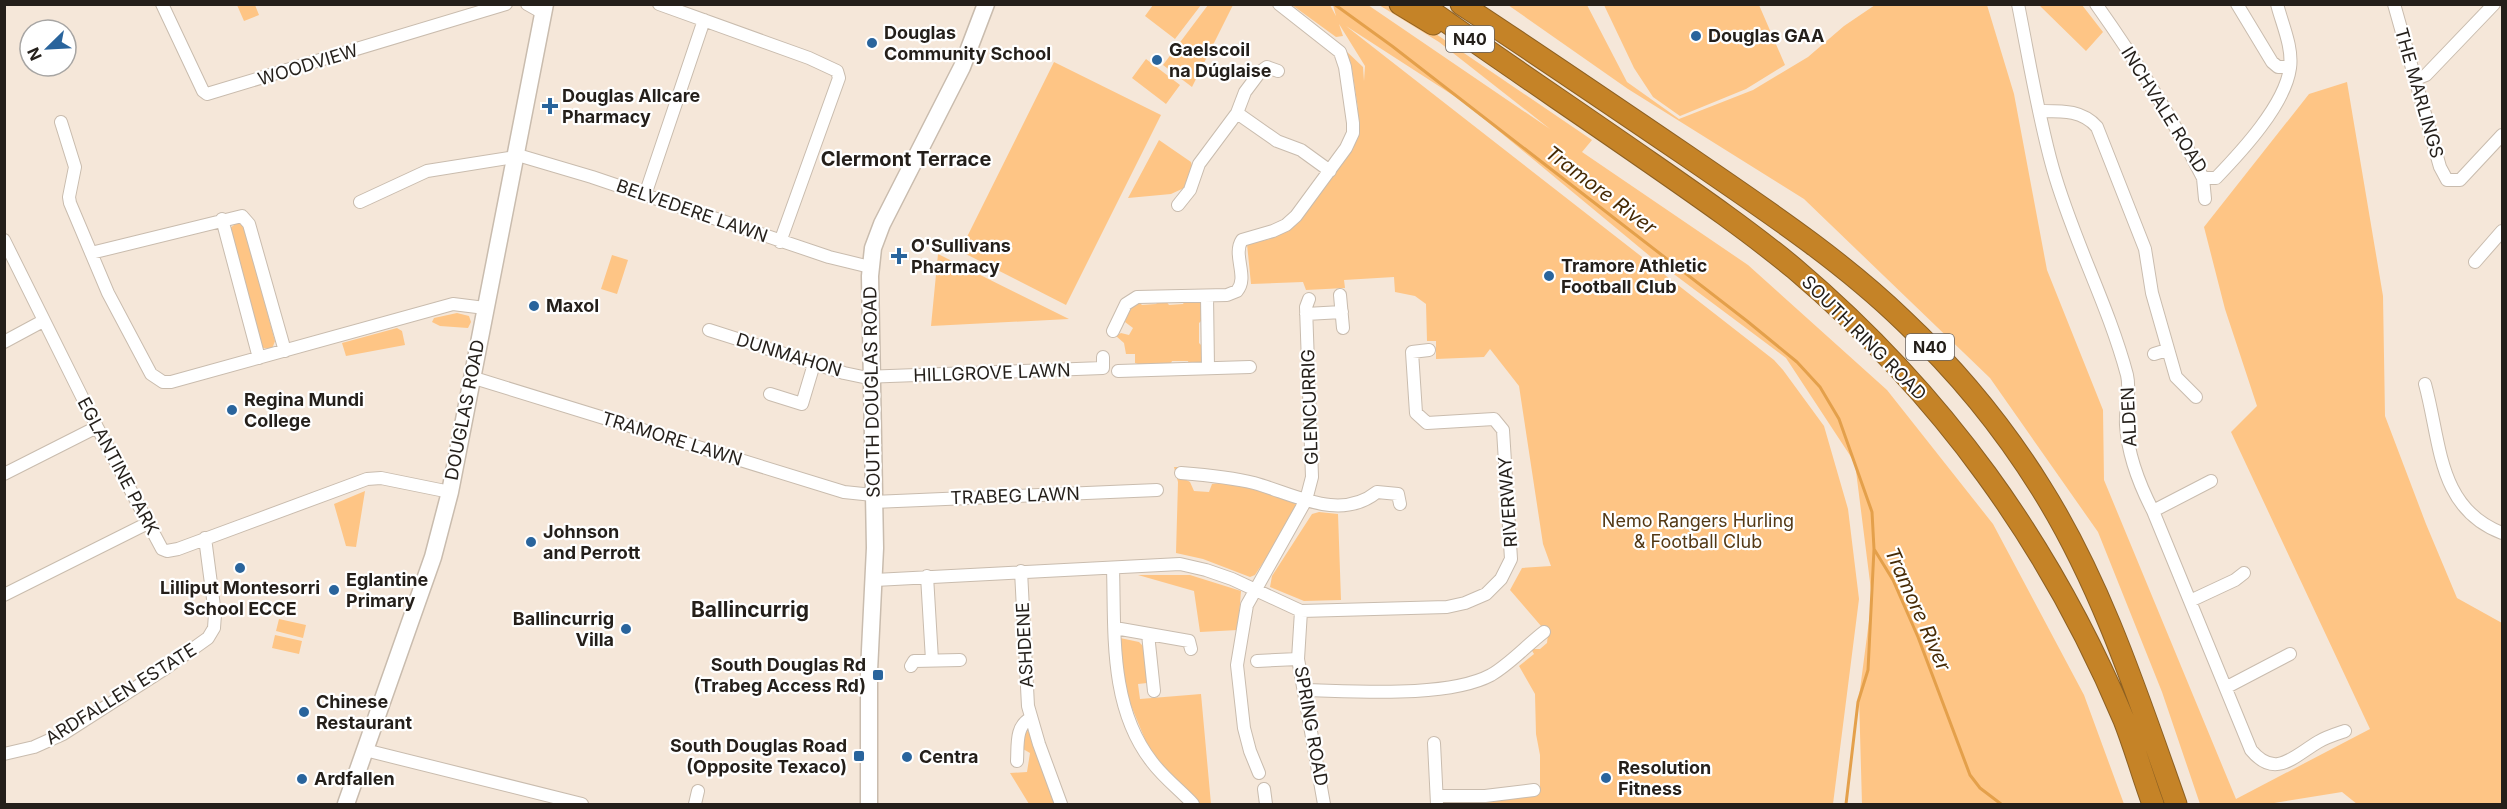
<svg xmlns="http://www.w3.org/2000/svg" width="2507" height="809" viewBox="0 0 2507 809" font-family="Inter,sans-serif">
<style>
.green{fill:#fec585}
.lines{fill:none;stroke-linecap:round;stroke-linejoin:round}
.stream{stroke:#e4a04b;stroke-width:3}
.street-casing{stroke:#c9bcae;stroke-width:14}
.secondary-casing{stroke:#c9bcae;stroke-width:19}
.highway-casing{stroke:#8d6022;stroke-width:23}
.street{stroke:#fff;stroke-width:12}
.secondary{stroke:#fff;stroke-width:16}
.highway{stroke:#c58327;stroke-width:21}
.poi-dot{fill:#29649c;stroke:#fff;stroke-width:2}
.labels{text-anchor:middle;stroke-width:4.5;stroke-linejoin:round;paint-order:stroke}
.shield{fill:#fff;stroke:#66625f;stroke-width:1.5}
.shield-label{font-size:16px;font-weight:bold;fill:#241f1a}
.poi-label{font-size:18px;font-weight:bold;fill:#241f1a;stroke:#fff;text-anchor:start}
.street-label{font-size:18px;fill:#241f1a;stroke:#fff}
.park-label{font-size:18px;fill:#533814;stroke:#fff}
.neighbourhood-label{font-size:20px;font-weight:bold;fill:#241f1a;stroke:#fff}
.water-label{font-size:20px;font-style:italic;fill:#472b06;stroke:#fff}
.quarter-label{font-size:21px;font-weight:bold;fill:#241f1a;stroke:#fff}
</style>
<rect width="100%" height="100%" fill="#f5e7d9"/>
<!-- green -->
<path class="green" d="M237 5H255L259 15 244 21Z
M1153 5H1201L1175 39 1145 16Z
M1208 5H1233L1192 87 1163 65Z
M1292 5H1330L1336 16 1333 5H1368L1550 129 1439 42 1379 5H1391L1408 15 1592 140 1582 152 1748 265 1887 390 1993 524 2084 695 2124 804H1862L1859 697 1872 598 1855 463 1786 358 1651 257 1465 103 1346 26 1774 360 1783 370 1824 426 1848 509 1859 599 1833 804H1443L1448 800H1479L1540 794V755L1536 734 1535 694 1519 666 1534 654 1531 649H1540L1547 643 1548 634 1510 590 1522 568 1551 566 1543 544 1519 386 1490 349 1484 357 1436 359V341H1427L1426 304 1415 296 1395 292 1394 277 1344 280 1345 288 1306 290 1303 282 1251 284 1247 244 1270 239 1292 227 1353 149 1358 134V109L1352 69 1345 50 1363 67 1364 81 1365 66 1339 24 1343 36 1336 37Z
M1508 5H1587L1627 82 1679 119 1753 90 1808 57 1844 26 1875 5H1987L2014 94 2047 270 2103 410 2104 480 2236 799 2370 729 2231 432 2257 406 2225 309 2204 227 2309 94 2347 82 2383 296 2385 416 2426 524 2457 598 2502 623V804H2357L2342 792 2268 804H2200L2162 692 2098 532 1990 378 1804 199 1628 89Z
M1604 5H1759L1785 65 1746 89 1680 116 1653 97 1634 68Z
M2039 5H2082L2103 32 2086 51Z
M1146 59 1180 85 1166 104 1132 78Z
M1054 62 1161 115 1066 305 960 251Z
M1159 140 1191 162 1192 166 1184 188 1171 194 1128 198Z
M238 222 244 227 247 237 275 341 272 349 262 348 230 228Z
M938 254 1069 319 931 326Z
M612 255 628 260 617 294 601 289Z
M1159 301H1166L1169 305 1183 304 1185 301 1201 303 1202 320 1199 323V343L1203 347 1202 362 1189 364 1188 361H1172L1170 365C1157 363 1155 362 1141 365L1135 363V354H1126L1124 343 1116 336 1121 333 1129 335 1133 328 1125 322 1128 310 1139 302 1142 305 1156 304Z
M457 313 469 316 471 322 468 328 440 326 432 322 434 318Z
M397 328 402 331 405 345 346 356 342 343Z
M1174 467H1180L1181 477 1190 482 1194 491 1209 492 1212 484 1227 482 1291 500 1296 504V512L1255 575 1250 577 1203 559 1176 553 1178 482Z
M365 491 356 547 346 546 334 504Z
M1319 512 1338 514 1341 600 1304 601 1270 587 1272 576 1312 514Z
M1138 575H1190L1241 591 1238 630 1200 632 1194 591Z
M279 619 306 625 303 638 276 631Z
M275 635 302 641 299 654 272 648Z
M1120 638 1139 642 1144 647 1147 683 1138 684 1140 699 1201 694 1211 804H1199L1151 754 1123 686Z
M1026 730 1031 734 1056 804H1029L1010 773 1027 772 1030 753 1023 749V733Z"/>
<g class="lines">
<!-- stream -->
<path class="stream" d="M1334 4 1392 46 1747 321 1797 362 1820 387 1839 419 1872 512 1874 549 1893 580 1918 637 1970 775 1980 788 2001 804
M1846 804 1858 702 1868 670 1874 549"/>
<defs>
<path id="street" d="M162 4 203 91 207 94 506 4
M527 4 543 13
M659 4 809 58 837 71 839 78 780 242
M2018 4C2029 59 2038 116 2053 169 2073 240 2108 304 2127 375 2131 392 2125 408 2126 425 2128 456 2139 484 2153 511L2251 750C2275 779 2293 757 2318 742 2326 737 2336 734 2345 731
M2096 4C2137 62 2171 115 2203 178H2216C2241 152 2285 105 2290 68 2293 47 2282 24 2277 4
M2237 4 2272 62 2278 67H2290
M2394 4 2440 167 2447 180H2460L2502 135
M2416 79 2426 75 2494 4
M2040 111C2062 111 2082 110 2097 127L2145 249 2152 293 2176 377 2196 397
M1237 113 1277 141 1301 150 1330 171
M61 122 75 167 69 197 70 203 108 293 151 374 163 382H171L453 304 485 308
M2203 178 2205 199
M645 195 704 20
M360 202 427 171 521 156 592 177 829 257 870 267
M1178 205 1190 190 1199 164 1237 113 1245 92 1260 72 1267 67 1278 71
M222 219 259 358
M4 240 97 427 162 549 167 551 178 549 367 479 381 478 450 492
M91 253 242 216 249 224 285 351
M2475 262 2502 231
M1340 295 1343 328
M1207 296 1208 368
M1306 314 1342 312
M709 330 844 373 863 377 1103 368V357
M1113 331 1126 304 1137 297 1227 295 1237 291C1249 277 1232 255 1242 240L1273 231 1286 225 1296 216 1346 148 1353 133V123L1345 67 1340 52 1279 4
M4 342 43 321
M2154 354 2167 350
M1118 371 1250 367
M471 377 844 492 873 495
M2425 384C2441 442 2437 508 2502 533
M770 394 802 404 814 364
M1181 473C1206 475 1230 477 1254 483 1294 494 1340 522 1377 492L1398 494 1400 504
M4 474 97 427
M873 502 1157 490
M2153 511 2211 481
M1113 568C1115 633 1109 707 1152 762 1164 778 1180 790 1193 804
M1021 571 1028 706 1039 744 1061 804
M927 576 932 660
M875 580 1180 564 1206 570 1232 579 1301 611 1447 607 1465 603 1486 594 1501 579 1511 559 1503 430 1494 419 1427 423 1416 413 1412 352 1429 350
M4 595 148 523
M2190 601 2235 580 2244 573
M1301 611 1298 659 1324 804
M1115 628 1189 641 1191 649
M1148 634 1154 691
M1257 661 1298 659
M911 666 914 661 960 660
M2227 687 2290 654
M1305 690C1355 691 1448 698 1491 675 1510 664 1527 645 1544 632
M1434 743 1437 804
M365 750 582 804
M4 754 34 747 63 734 166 668 208 638 214 628 215 614 205 538
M1017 761C1018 745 1015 726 1031 718
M1259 773 1250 751 1244 728 1237 665 1247 605 1306 500 1312 477 1306 307 1309 299
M1264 789 1266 804
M1437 796H1485L1534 790
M695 804 698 791"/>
<path id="secondary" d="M346 804 433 557 450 492 545 4
M869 804V671L875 548 870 276 873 248 882 224 962 67 986 4"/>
<path id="highway" d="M1400 4 1433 24
M1421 4C1497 58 1575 110 1651 163 1700 197 1749 231 1795 269 1942 394 2049 542 2124 720 2135 748 2143 777 2153 804
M1461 4C1537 54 1612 105 1687 156 1761 207 1839 258 1904 321 1956 370 2003 427 2041 488 2102 585 2138 697 2176 804"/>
</defs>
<!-- street casing -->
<use href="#street" class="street-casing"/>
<!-- secondary casing -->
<use href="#secondary" class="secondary-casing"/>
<!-- highway casing -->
<use href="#highway" class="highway-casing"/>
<!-- street -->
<use href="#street" class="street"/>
<!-- secondary -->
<use href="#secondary" class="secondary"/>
<!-- highway -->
<use href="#highway" class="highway"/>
</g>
<!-- markers -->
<g class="poi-dot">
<circle cx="1696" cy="36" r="6"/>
<circle cx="872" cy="43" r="6"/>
<circle cx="1157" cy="60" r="6"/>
<path d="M547 97h6v6h6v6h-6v6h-6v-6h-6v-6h6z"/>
<path d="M896 247h6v6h6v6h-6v6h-6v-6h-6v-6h6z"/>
<circle cx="1549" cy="276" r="6"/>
<circle cx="534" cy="306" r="6"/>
<circle cx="232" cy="410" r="6"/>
<circle cx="531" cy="542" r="6"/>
<circle cx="240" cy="568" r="6"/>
<circle cx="334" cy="590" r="6"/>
<circle cx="626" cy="629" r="6"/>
<rect x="872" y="669" width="12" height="12" rx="3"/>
<circle cx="304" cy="712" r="6"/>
<rect x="853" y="750" width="12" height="12" rx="3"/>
<circle cx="907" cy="757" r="6"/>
<circle cx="1606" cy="778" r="6"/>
<circle cx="302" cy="779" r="6"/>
</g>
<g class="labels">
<!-- shield labels -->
<g class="shield">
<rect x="1446" y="26" width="48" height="26" rx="4.5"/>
<rect x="1906" y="334" width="48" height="26" rx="4.5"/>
</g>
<g class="shield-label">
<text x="1470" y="45">N40</text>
<text x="1930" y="353">N40</text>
</g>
<!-- poi labels -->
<g class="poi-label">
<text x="884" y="39">Douglas<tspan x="884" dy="21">Community School</tspan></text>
<text x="1708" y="42">Douglas GAA</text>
<text x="1169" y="56">Gaelscoil<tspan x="1169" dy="21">na Dúglaise</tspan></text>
<text x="562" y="102">Douglas Allcare<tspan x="562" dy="21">Pharmacy</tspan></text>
<text x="911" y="252">O'Sullivans<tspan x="911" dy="21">Pharmacy</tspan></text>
<text x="1561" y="272">Tramore Athletic<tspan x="1561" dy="21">Football Club</tspan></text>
<text x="546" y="312">Maxol</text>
<text x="244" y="406">Regina Mundi<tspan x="244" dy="21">College</tspan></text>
<text x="543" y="538">Johnson<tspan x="543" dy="21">and Perrott</tspan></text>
<text x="346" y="586">Eglantine<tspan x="346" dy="21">Primary</tspan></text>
<text x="240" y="594" text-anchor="middle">Lilliput Montesorri<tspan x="240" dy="21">School ECCE</tspan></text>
<text x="614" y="625" text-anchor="end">Ballincurrig<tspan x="614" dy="21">Villa</tspan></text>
<text x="866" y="671" text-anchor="end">South Douglas Rd<tspan x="866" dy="21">(Trabeg Access Rd)</tspan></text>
<text x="316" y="708">Chinese<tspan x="316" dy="21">Restaurant</tspan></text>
<text x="847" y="752" text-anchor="end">South Douglas Road<tspan x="847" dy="21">(Opposite Texaco)</tspan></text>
<text x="919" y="763">Centra</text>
<text x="1618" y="774">Resolution<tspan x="1618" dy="21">Fitness</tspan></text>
<text x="314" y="785">Ardfallen</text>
</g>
<!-- street labels -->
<g class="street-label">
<text transform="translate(308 65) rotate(-17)" y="6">WOODVIEW</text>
<text transform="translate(2419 93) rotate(74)" y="6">THE MARLINGS</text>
<text transform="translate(2164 110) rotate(58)" y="6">INCHVALE ROAD</text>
<text transform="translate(692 211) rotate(19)" y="6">BELVEDERE LAWN</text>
<text transform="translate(1864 338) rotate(45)" y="6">SOUTH RING ROAD</text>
<text transform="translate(789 355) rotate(17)" y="6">DUNMAHON</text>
<text transform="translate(992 373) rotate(-2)" y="6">HILLGROVE LAWN</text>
<text transform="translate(872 392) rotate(-91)" y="6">SOUTH DOUGLAS ROAD</text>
<text transform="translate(1310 407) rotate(-92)" y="6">GLENCURRIG</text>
<text transform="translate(465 410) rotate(-79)" y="6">DOUGLAS ROAD</text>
<text transform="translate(2129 417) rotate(-93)" y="6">ALDEN</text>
<text transform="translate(672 439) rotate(17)" y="6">TRAMORE LAWN</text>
<text transform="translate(118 466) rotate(62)" y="6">EGLANTINE PARK</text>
<text transform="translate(1015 496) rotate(-2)" y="6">TRABEG LAWN</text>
<text transform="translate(1508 502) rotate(-94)" y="6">RIVERWAY</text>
<text transform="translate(1025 645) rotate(-93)" y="6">ASHDENE</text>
<text transform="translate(121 694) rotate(-32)" y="6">ARDFALLEN ESTATE</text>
<text transform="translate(1311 726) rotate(80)" y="6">SPRING ROAD</text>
</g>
<!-- park labels -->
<g class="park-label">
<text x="1698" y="527">Nemo Rangers Hurling<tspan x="1698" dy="21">&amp; Football Club</tspan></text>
</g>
<!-- neighbourhood labels -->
<g class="neighbourhood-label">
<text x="906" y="166">Clermont Terrace</text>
</g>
<!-- water labels -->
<g class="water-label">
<text transform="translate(1601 190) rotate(37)" y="7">Tramore River</text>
<text transform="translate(1918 609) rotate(66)" y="7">Tramore River</text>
</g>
<!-- quarter labels -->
<g class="quarter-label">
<text x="750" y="617">Ballincurrig</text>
</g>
</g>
<!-- border -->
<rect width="2507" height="809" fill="none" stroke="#241f1a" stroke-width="12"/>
<!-- north arrow -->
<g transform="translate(48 48) rotate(246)"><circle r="28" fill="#ffffff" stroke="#a7a5a3" stroke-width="1.5"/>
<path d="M0-4.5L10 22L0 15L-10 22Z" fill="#29649c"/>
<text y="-9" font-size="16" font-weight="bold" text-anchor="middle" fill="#241f1a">N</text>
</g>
</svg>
